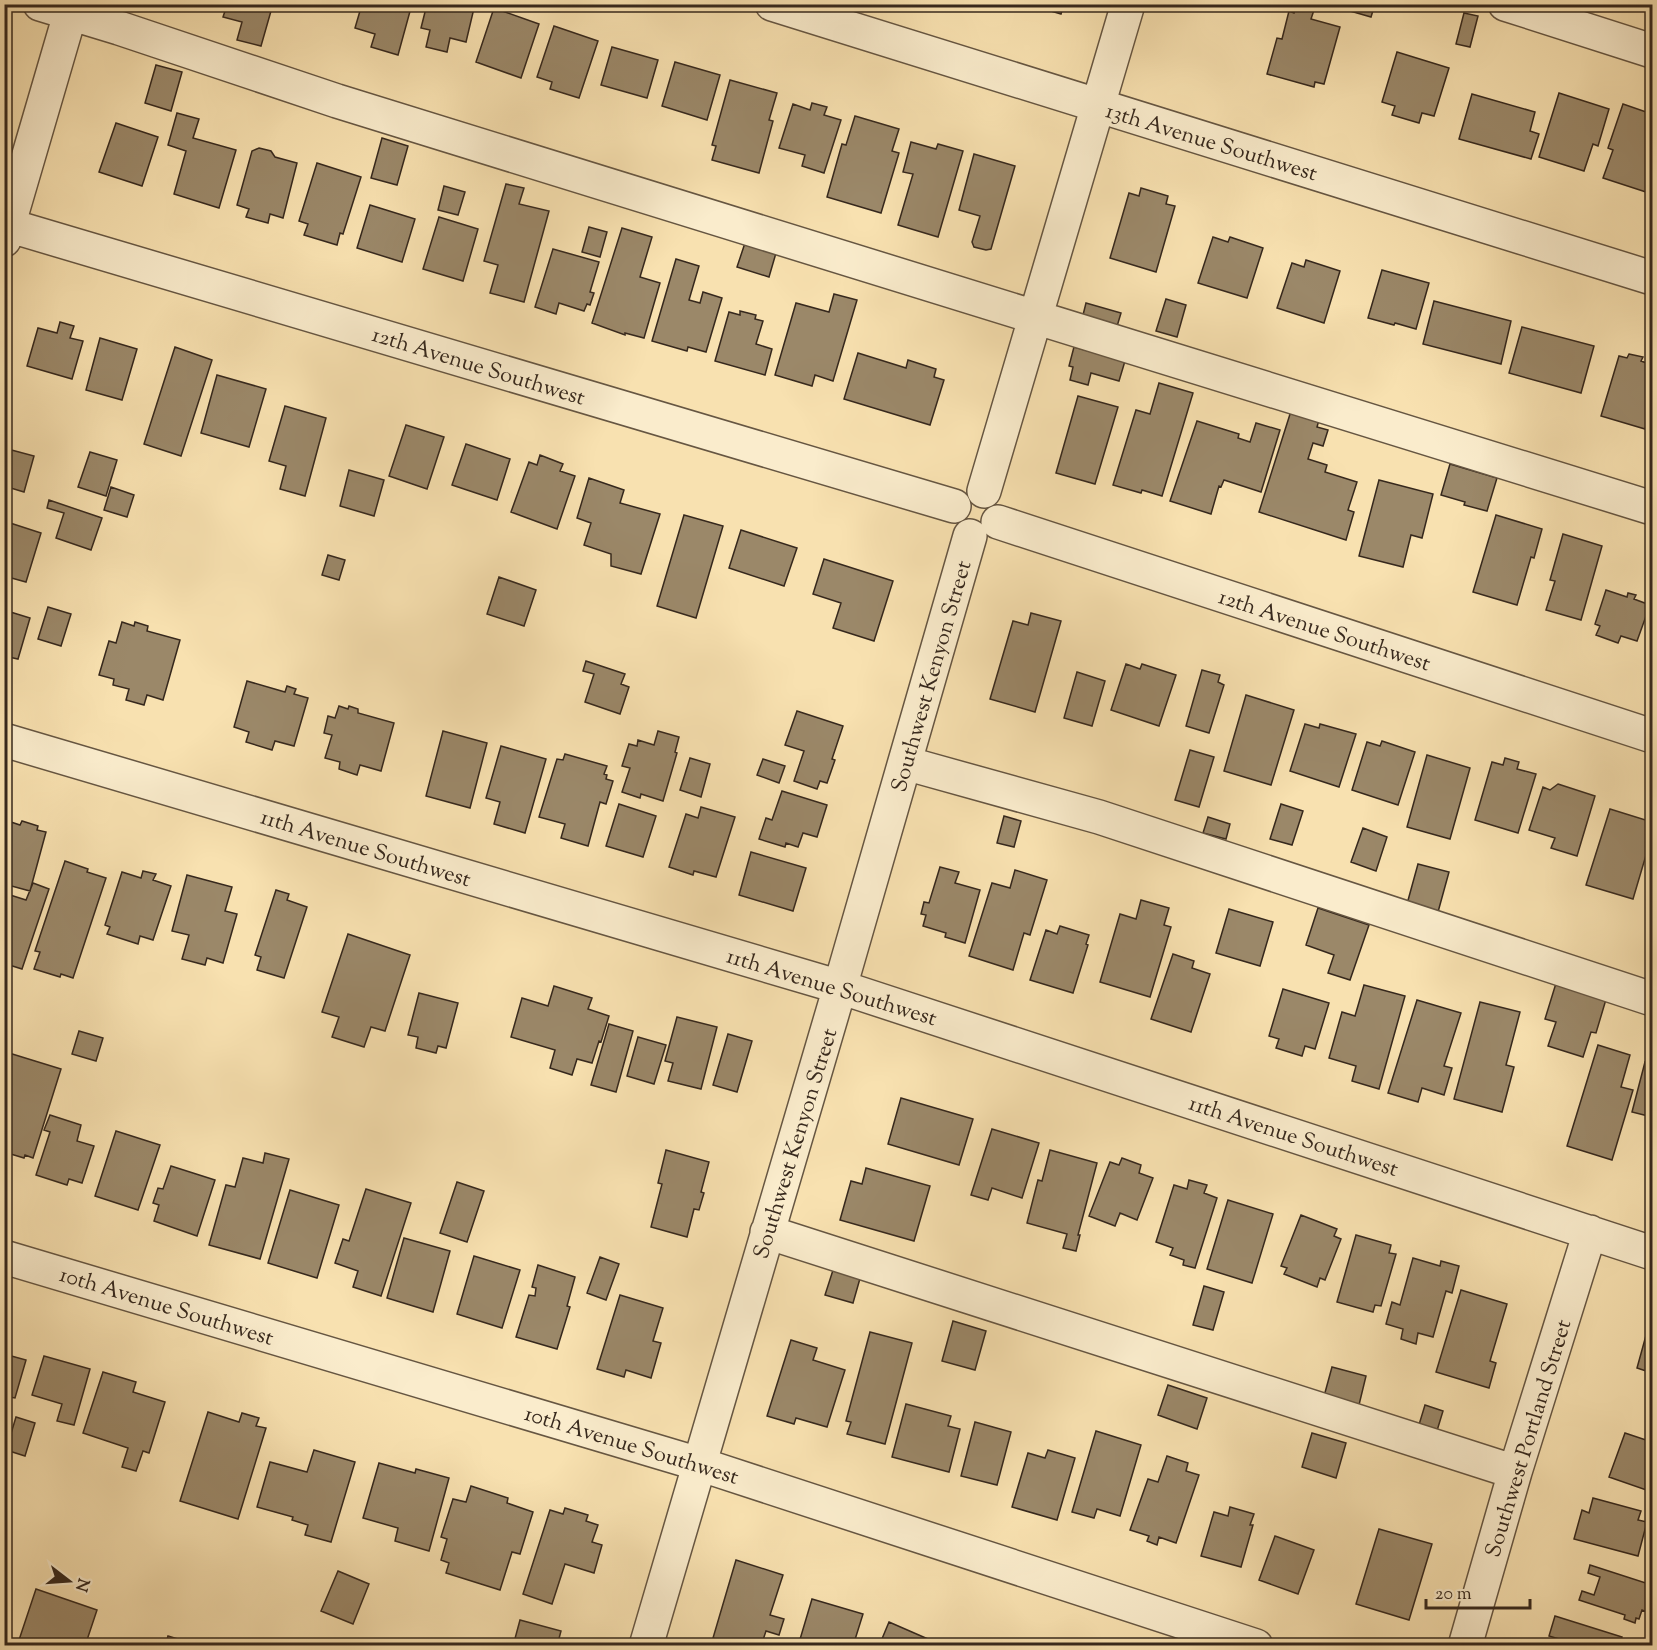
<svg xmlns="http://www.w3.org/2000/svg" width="1657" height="1650" viewBox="0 0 1657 1650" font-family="'Sorts Mill Goudy',serif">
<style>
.building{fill:#9b8869;stroke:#36281d;stroke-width:1.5}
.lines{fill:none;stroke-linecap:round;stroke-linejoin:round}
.minor-casing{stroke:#665642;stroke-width:36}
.minor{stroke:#faeccc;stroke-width:33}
.labels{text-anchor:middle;stroke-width:5;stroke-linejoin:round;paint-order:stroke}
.street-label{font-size:22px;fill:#36281d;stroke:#faeccc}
</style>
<rect width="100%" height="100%" fill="#f8e1b0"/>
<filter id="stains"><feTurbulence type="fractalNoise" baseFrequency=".00333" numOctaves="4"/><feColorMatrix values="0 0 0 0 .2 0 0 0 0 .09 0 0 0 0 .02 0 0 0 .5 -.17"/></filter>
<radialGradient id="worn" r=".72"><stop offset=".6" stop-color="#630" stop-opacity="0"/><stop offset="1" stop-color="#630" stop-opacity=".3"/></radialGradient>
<!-- building -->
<path class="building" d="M222 4H273L261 46 237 40 242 22 223 17 226 8 221 7Z
M328 4H346L345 9Z
M362 4H412L398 55 371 47 375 34 355 28Z
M427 4H475L466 42 450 38 447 52 426 47 430 30 421 28Z
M1028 4H1064L1061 14Z
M1296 4 1315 7 1311 19 1340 27 1324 84 1315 82 1314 87 1267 74 1277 38 1282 39 1289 11 1294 13Z
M1336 4H1375L1371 17 1336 7Z
M494 8 539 24 521 78 476 62Z
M1464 13 1478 16 1470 47 1456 44Z
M554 26 598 41 579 98 550 89 552 82 537 77Z
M612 47 658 60 647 98 601 85Z
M1397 52 1449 68 1434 116 1422 113 1419 123 1392 115 1395 106 1382 102Z
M675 62 720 75 707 120 662 106Z
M156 65 182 72 171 111 145 103Z
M730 80 777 93 769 120 773 121 759 173 712 160 716 146 712 145Z
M1559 93 1609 109 1598 146 1593 144 1584 171 1539 157Z
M1472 94 1535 112 1530 131 1539 134 1531 159 1459 139Z
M812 103 827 107 824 115 841 120 824 173 802 166 805 155 779 148 793 104 810 110Z
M1623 104 1652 114V181L1649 193 1603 178 1613 150 1608 148Z
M177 113 199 119 193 138 236 150 219 208 174 194 186 151 168 145Z
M855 116 899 129 892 151 899 153 881 213 827 197 842 144 846 145Z
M116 123 158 137 142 186 99 172Z
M382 138 408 146 397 185 371 178Z
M911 142 936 149 938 144 963 151 938 237 898 225 913 174 903 172Z
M259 148 271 151 275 157 297 163 283 218 270 214 268 223 246 217 249 209 237 205 252 151Z
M974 154 1015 166 991 249 986 250 974 247 972 242 980 216 959 210Z
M317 163 361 177 343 234 340 233 337 245 304 235 308 224 299 221Z
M506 184 524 188 519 204 549 211 524 302 490 293 498 265 484 261Z
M444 186 465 192 458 215 438 210Z
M1141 188 1168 196 1166 204 1175 206 1156 272 1110 258 1129 193 1139 196Z
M370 205 415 219 402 262 357 248Z
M439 217 478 229 463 281 423 269Z
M589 227 607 232 600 257 582 252Z
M622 228 652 237 640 277 660 283 644 338 625 333V335L592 323Z
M1213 237 1228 242 1230 237 1263 248 1247 298 1198 283Z
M745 243 776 253 769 277 737 267Z
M553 249 599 262 590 292 594 293 590 305 587 304 584 311 559 303 556 314 535 307Z
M676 259 699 266 689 300 700 303 703 292 722 298 706 352 688 347 687 351 652 341Z
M1306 260 1340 271 1324 323 1277 308 1292 263 1304 267Z
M1382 270 1429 283 1416 329 1395 323 1394 325 1368 318Z
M834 294 857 300 833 381 815 375 812 386 775 375 796 303 829 312Z
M1166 299 1186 305 1177 337 1156 331Z
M1434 301 1511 321 1501 364 1423 344Z
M1086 303 1121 313 1115 333 1081 323Z
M740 311 756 315 755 319 763 321 756 344 772 349 765 375 715 361 729 312 740 315Z
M60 322 74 326 70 338 83 341 72 379 27 366 38 328 57 333Z
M1522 327 1594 346 1581 393 1509 373Z
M100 338 137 349 122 400 86 390Z
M175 347 212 360 181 456 144 444Z
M1074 347 1125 361 1119 381 1091 373 1088 385 1070 380 1073 367 1069 366Z
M858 353 906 368 908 360 936 369 934 377 944 380 930 425 844 399Z
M1629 354 1643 357 1641 361 1652 365V414L1650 413 1645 429 1601 416 1619 356 1627 358Z
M217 375 266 389 249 447 201 433Z
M1159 383 1193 393 1162 496 1142 490 1141 493 1113 485 1136 410 1150 414Z
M1078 396 1118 407 1095 484 1056 473Z
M285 406 326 418 305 496 280 489 286 466 269 461Z
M1291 411 1319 420 1317 427 1328 430 1323 446 1313 443 1308 459 1327 465 1325 472 1357 482 1348 510 1354 512 1346 540 1259 512Z
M1197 421 1239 434 1238 438 1250 442 1256 423 1280 430 1261 492 1224 480 1221 487 1219 486 1211 514 1170 501Z
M406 425 444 437 427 489 389 476Z
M466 444 510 459 497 500 452 485Z
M4 448 34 456 24 492 4 486Z
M90 452 117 460 106 496 78 487Z
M540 455 563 464 560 471 575 476 557 529 511 512 529 462 537 465Z
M1450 464 1497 478 1487 511 1464 505 1465 502 1441 495Z
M349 470 384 480 374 516 340 506Z
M589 478 624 490 620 503 660 514 641 574 611 566V554L584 545 591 523 577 518Z
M1379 480 1433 494 1422 538 1411 535 1403 567 1359 556Z
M111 487 134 495 127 517 104 510Z
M49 500 102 518 91 550 56 538 64 513 47 508Z
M684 515 723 526 696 618 657 606Z
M1496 515 1542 529 1534 558 1531 557 1517 605 1473 592Z
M4 521 41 533 26 582 4 576Z
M741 530 797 548 784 586 729 568Z
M1563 534 1602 546 1581 620 1546 610 1555 581 1550 580Z
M328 555 345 560 339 580 322 575Z
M824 559 893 581 874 641 833 628 841 603 813 594Z
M499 577 536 590 524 626 487 614Z
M1606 590 1627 597 1628 593 1636 595 1634 599 1650 605 1637 641 1621 636 1618 643 1596 635 1600 626 1595 624Z
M48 607 71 614 61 646 38 639Z
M4 610 30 618 18 659 4 656Z
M1031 613 1061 621 1035 712 990 699 1013 621 1028 625Z
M122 622 134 626 135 622 148 626 147 631 180 640 163 700 147 695 144 705 126 700 129 689 113 685 114 679 99 675 109 641 116 643Z
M586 661 625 674 621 684 629 687 620 714 585 702 594 674 583 671Z
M1126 664 1140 669 1142 664 1176 675 1159 726 1111 710Z
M1202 670 1220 675 1218 682 1224 685 1209 733 1186 726Z
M1077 672 1105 681 1092 726 1064 718Z
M247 681 285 692 287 686 296 689 294 694 308 698 294 746 275 741 272 750 246 742 249 732 234 727Z
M1246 695 1294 710 1271 785 1224 771Z
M339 706 348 709 349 706 358 709V713L394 723 381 771 360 765 357 775 339 769 340 762 325 758 332 735 324 733 328 716 335 718Z
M797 711 843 726 832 759 835 760 827 783 820 781 817 789 794 781 804 751 785 745Z
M1305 724 1319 728 1320 724 1356 734 1339 787 1290 771Z
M443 731 487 743 470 808 426 796Z
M658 731 679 737 675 752 677 753 663 801 641 794 640 798 622 792 630 768 622 766 629 744 637 746 638 740 654 745Z
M1382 741 1415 752 1398 805 1352 790 1367 742 1380 746Z
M501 746 546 759 525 833 494 824 500 802 486 798Z
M1190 750 1214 757 1199 807 1175 800Z
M565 754 607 766 604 774 607 775 606 779 613 781 606 804 600 802 588 846 561 838 565 824 539 817 557 759 563 760Z
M1427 755 1470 768 1450 839 1407 827Z
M690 758 710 764 701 797 680 790Z
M1505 758 1519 762 1517 769 1536 774 1518 833 1475 820 1492 762 1503 765Z
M763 759 785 766 779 783 757 775Z
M1558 784 1595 796 1577 856 1551 848 1555 838 1529 830 1543 787 1550 790Z
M782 791 827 805 817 837 803 833 798 847 786 843 785 847 759 839 766 818 772 820Z
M619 804 656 816 643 857 606 846Z
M1281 804 1303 811 1292 845 1270 839Z
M701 807 735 817 716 877 694 871 693 875 669 867 686 814 698 818Z
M1610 809 1652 822V835L1633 899 1586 885Z
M1004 816 1021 821 1014 847 997 843Z
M1208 817 1230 824 1226 839 1203 833Z
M8 821 20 825 22 821 38 826 37 830 46 832 30 891 4 884V833Z
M1363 828 1387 837 1376 871 1351 862Z
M751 852 806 868 793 911 739 895Z
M65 861 88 869 87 872 106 878 73 978 61 974 60 977 34 969 40 952 35 951Z
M1418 864 1449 872 1438 912 1407 904Z
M940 867 959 872 955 883 980 890 965 943 945 937 946 933 923 926 926 915 921 914 924 902 929 903Z
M1015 870 1047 880 1030 935 1024 933 1013 970 969 956 992 883 1010 888Z
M143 871 156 874 153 880 171 886 153 940 140 936 138 944 107 934 110 927 105 925 122 872 141 878Z
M187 875 232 887 225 911 237 914 223 963 207 958 205 965 182 959 189 935 172 931Z
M33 883 49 889 22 969 6 964 11 949 4 947V893L26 900Z
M276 890 289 894 287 900 307 907 284 978 257 970 261 957 255 955Z
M1141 900 1169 908 1164 925 1171 927 1150 997 1100 982 1120 914 1136 919Z
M1318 908 1369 925 1350 980 1328 973 1334 955 1306 945Z
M1229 909 1273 922 1260 966 1216 953Z
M1060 926 1089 935 1086 944 1088 945 1073 993 1030 980 1046 930 1057 934Z
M348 934 410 955 385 1031 371 1027 364 1047 332 1037 339 1017 322 1012Z
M1173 954 1194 961 1192 968 1210 974 1191 1032 1151 1019Z
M1557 980 1607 996 1596 1033 1591 1032 1583 1057 1548 1046 1556 1022 1545 1019Z
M1364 985 1405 996 1379 1089 1352 1081 1356 1066 1329 1058 1342 1012 1355 1016Z
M554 986 592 998 588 1009 609 1016 601 1042 599 1041 592 1063 577 1059 572 1075 550 1068 555 1050 511 1037 522 998 548 1006Z
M1283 989 1329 1003 1315 1049 1305 1046 1302 1056 1276 1048 1279 1039 1269 1036Z
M419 993 458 1003 446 1048 438 1046 436 1053 416 1048 418 1037 408 1035Z
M1417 1000 1461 1013 1444 1066 1452 1068 1444 1095 1422 1088 1418 1102 1388 1093Z
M1480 1002 1520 1012 1506 1065 1514 1067 1502 1112 1454 1099Z
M677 1017 717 1027 701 1089 668 1081 673 1063 665 1061Z
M609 1024 633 1031 616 1092 591 1085Z
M79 1031 103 1038 96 1061 72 1054Z
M728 1034 752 1041 737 1092 713 1085Z
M638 1037 666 1045 654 1084 627 1076Z
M1598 1045 1630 1055 1621 1087 1633 1090 1612 1160 1567 1146Z
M9 1053 61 1069 33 1158 25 1155 24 1158 4 1152V1068Z
M1645 1062 1652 1064V1117L1632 1112Z
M901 1098 973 1119 959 1165 888 1144Z
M50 1115 81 1125 77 1141 94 1146 82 1183 69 1179 67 1185 36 1175 50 1132 44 1130Z
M992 1129 1039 1143 1022 1198 992 1188 988 1200 971 1195Z
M116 1131 160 1145 138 1210 95 1196Z
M666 1150 709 1162 701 1192 704 1193 699 1210 694 1209 687 1237 651 1227 662 1184 658 1183Z
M1050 1150 1097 1163 1078 1235H1080L1076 1251 1063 1248 1067 1234 1027 1223 1038 1180 1042 1181Z
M265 1153 289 1159 260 1259 209 1245 226 1185 235 1187 243 1158 263 1163Z
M1122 1158 1141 1165 1139 1173 1153 1178 1137 1220 1120 1213 1115 1226 1089 1216 1110 1162 1119 1165Z
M171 1166 215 1180 197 1236 154 1221 159 1205 153 1203 158 1188 163 1189Z
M866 1168 930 1186 914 1241 840 1220 851 1181 862 1184Z
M1189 1180 1207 1185 1204 1193 1217 1198 1195 1268 1183 1265 1184 1260 1170 1255 1173 1248 1156 1242 1174 1185 1187 1189Z
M457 1182 484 1191 467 1242 440 1233Z
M366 1189 411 1203 381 1296 353 1287 358 1271 335 1263 343 1239 349 1241Z
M290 1190 339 1205 317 1278 268 1263Z
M1228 1200 1273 1214 1252 1283 1207 1269Z
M1301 1215 1337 1229 1334 1236 1341 1239 1325 1280 1320 1278 1317 1287 1284 1274 1287 1268 1281 1266Z
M1356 1235 1391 1245 1389 1253 1396 1254 1381 1306 1375 1305 1373 1312 1337 1302Z
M404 1238 450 1251 433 1312 387 1298Z
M474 1256 520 1270 502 1328 457 1314Z
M600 1257 619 1264 606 1300 587 1293Z
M1413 1258 1440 1266 1441 1261 1459 1266 1452 1293 1446 1291 1433 1337 1418 1333 1416 1344 1401 1339 1403 1329 1386 1324 1392 1302 1400 1305Z
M538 1265 575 1277 567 1306 570 1307 557 1349 516 1337 529 1295 535 1296 536 1288 532 1287Z
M834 1267 861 1275 853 1303 825 1295Z
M1204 1286 1224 1292 1213 1330 1193 1325Z
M1461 1290 1507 1304 1490 1361 1496 1363 1489 1388 1436 1372Z
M620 1295 663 1308 653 1341 661 1343 651 1378 626 1370 624 1377 597 1369Z
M953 1321 986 1331 975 1370 942 1361Z
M1648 1328 1652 1330V1373L1637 1368Z
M870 1332 912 1343 885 1444 847 1434 851 1422 846 1421Z
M791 1340 817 1348 813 1360 845 1370 827 1427 796 1418 794 1424 767 1416Z
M4 1354 26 1360 15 1398 4 1396Z
M44 1356 90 1369 74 1425 57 1421 62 1404 32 1395Z
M1332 1367 1366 1376 1358 1409 1323 1400Z
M103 1372 136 1382 133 1392 165 1402 149 1453 143 1451 136 1471 122 1467 128 1448 83 1433Z
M1168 1385 1207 1398 1197 1429 1158 1415Z
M906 1404 951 1416 948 1426 960 1429 949 1472 892 1457Z
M1425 1405 1443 1411 1436 1434 1418 1428Z
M4 1411 9 1413 4 1429Z
M208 1412 239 1422 242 1413 259 1418 256 1426 266 1428 238 1519 180 1501Z
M16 1417 35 1423 25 1456 6 1450Z
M975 1422 1011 1432 997 1485 961 1476Z
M1096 1431 1141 1445 1120 1516 1097 1509 1094 1518 1072 1512Z
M1312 1433 1346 1443 1336 1478 1302 1467Z
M1625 1433 1652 1442V1492L1609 1477Z
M314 1450 355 1462 331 1542 305 1535 308 1525 292 1520 293 1517 257 1507 270 1462 307 1472Z
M1048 1450 1075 1458 1057 1520 1012 1507 1028 1453 1045 1458Z
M1167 1456 1188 1463 1186 1471 1199 1475 1176 1543 1159 1537 1157 1545 1147 1541 1149 1536 1130 1530 1148 1479 1158 1482Z
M379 1463 415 1473 416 1469 449 1478 429 1551 395 1541 398 1528 363 1518Z
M471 1486 508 1498 507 1503 533 1512 520 1554 512 1552 500 1590 446 1573 449 1563 441 1560 447 1539 441 1537 453 1499 466 1502Z
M1593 1498 1641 1511 1638 1520 1647 1522 1638 1556 1574 1539 1582 1510 1589 1513Z
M1230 1507 1254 1514 1250 1525H1253L1241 1567 1201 1556 1214 1512 1228 1516Z
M565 1508 588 1515 586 1521 598 1525 592 1542 602 1545 594 1573 565 1564 552 1604 523 1594 550 1510 563 1514Z
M1379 1529 1432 1544 1409 1620 1356 1604Z
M1275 1536 1314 1550 1298 1594 1259 1580Z
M736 1560 783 1575 770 1615 784 1619 779 1635 766 1631 761 1646H731V1644L713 1638Z
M1590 1565 1652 1585V1614L1642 1610 1639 1619 1636 1618 1635 1623 1624 1619 1625 1615 1579 1600 1582 1591 1594 1595 1600 1577 1588 1573Z
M338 1571 369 1584 353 1624 321 1611Z
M36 1589 97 1610 85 1646H17Z
M812 1599 863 1614 853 1646H798Z
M1555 1616 1622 1637 1619 1646H1557L1559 1639 1549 1636Z
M520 1620 561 1631 557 1646H513Z
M889 1622 944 1646H879Z
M168 1636 194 1644 193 1646H165Z"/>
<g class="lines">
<defs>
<path id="minor" d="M40 4 119 28 337 101 1652 508
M772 4 1652 278
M1505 4 1652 51
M4 224 954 506
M4 240 73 4
M984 491 1128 4
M998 522 1652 736
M4 740 840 987 1652 1253
M905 763 1099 817 1652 999
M767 1232 1515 1472
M4 1257 699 1464 1256 1646
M646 1646 840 987 970 536
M1465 1646 1515 1472 1590 1232"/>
</defs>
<!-- minor casing -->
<use href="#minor" class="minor-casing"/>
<!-- minor -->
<use href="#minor" class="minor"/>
</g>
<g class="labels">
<!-- street labels -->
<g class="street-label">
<text transform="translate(1212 141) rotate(17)" y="8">13th Avenue Southwest</text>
<text transform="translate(479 365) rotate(17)" y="8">12th Avenue Southwest</text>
<text transform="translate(1325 629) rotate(18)" y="8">12th Avenue Southwest</text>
<text transform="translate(930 676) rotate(-74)" y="8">Southwest Kenyon Street</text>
<text transform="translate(366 847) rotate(17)" y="8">11th Avenue Southwest</text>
<text transform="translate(832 986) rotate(17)" y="8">11th Avenue Southwest</text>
<text transform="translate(1294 1135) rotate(18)" y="8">11th Avenue Southwest</text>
<text transform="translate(794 1143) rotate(-73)" y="8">Southwest Kenyon Street</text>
<text transform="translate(167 1305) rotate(17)" y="8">10th Avenue Southwest</text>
<text transform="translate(1527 1438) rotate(-73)" y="8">Southwest Portland Street</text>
<text transform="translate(632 1444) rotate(17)" y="8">10th Avenue Southwest</text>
</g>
</g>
<!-- margin -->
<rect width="1657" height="1650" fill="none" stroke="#f8e1b0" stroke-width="24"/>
<rect x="6" y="6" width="1645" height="1638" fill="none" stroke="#36281d" stroke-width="3"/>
<rect x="12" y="12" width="1633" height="1626" fill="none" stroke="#36281d" stroke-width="1.5"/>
<!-- north arrow -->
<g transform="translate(69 1581) rotate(107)" stroke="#faeccc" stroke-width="4.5" paint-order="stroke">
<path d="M0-4.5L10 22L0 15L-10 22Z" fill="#36281d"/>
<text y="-9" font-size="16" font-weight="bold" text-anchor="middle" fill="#36281d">N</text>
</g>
<!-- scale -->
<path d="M1426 1599v9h104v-9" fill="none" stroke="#36281d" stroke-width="3"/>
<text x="1435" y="1599" font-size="18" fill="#36281d" stroke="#faeccc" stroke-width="4.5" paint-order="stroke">20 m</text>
<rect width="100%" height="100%" filter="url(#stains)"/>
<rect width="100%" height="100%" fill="url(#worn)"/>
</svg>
